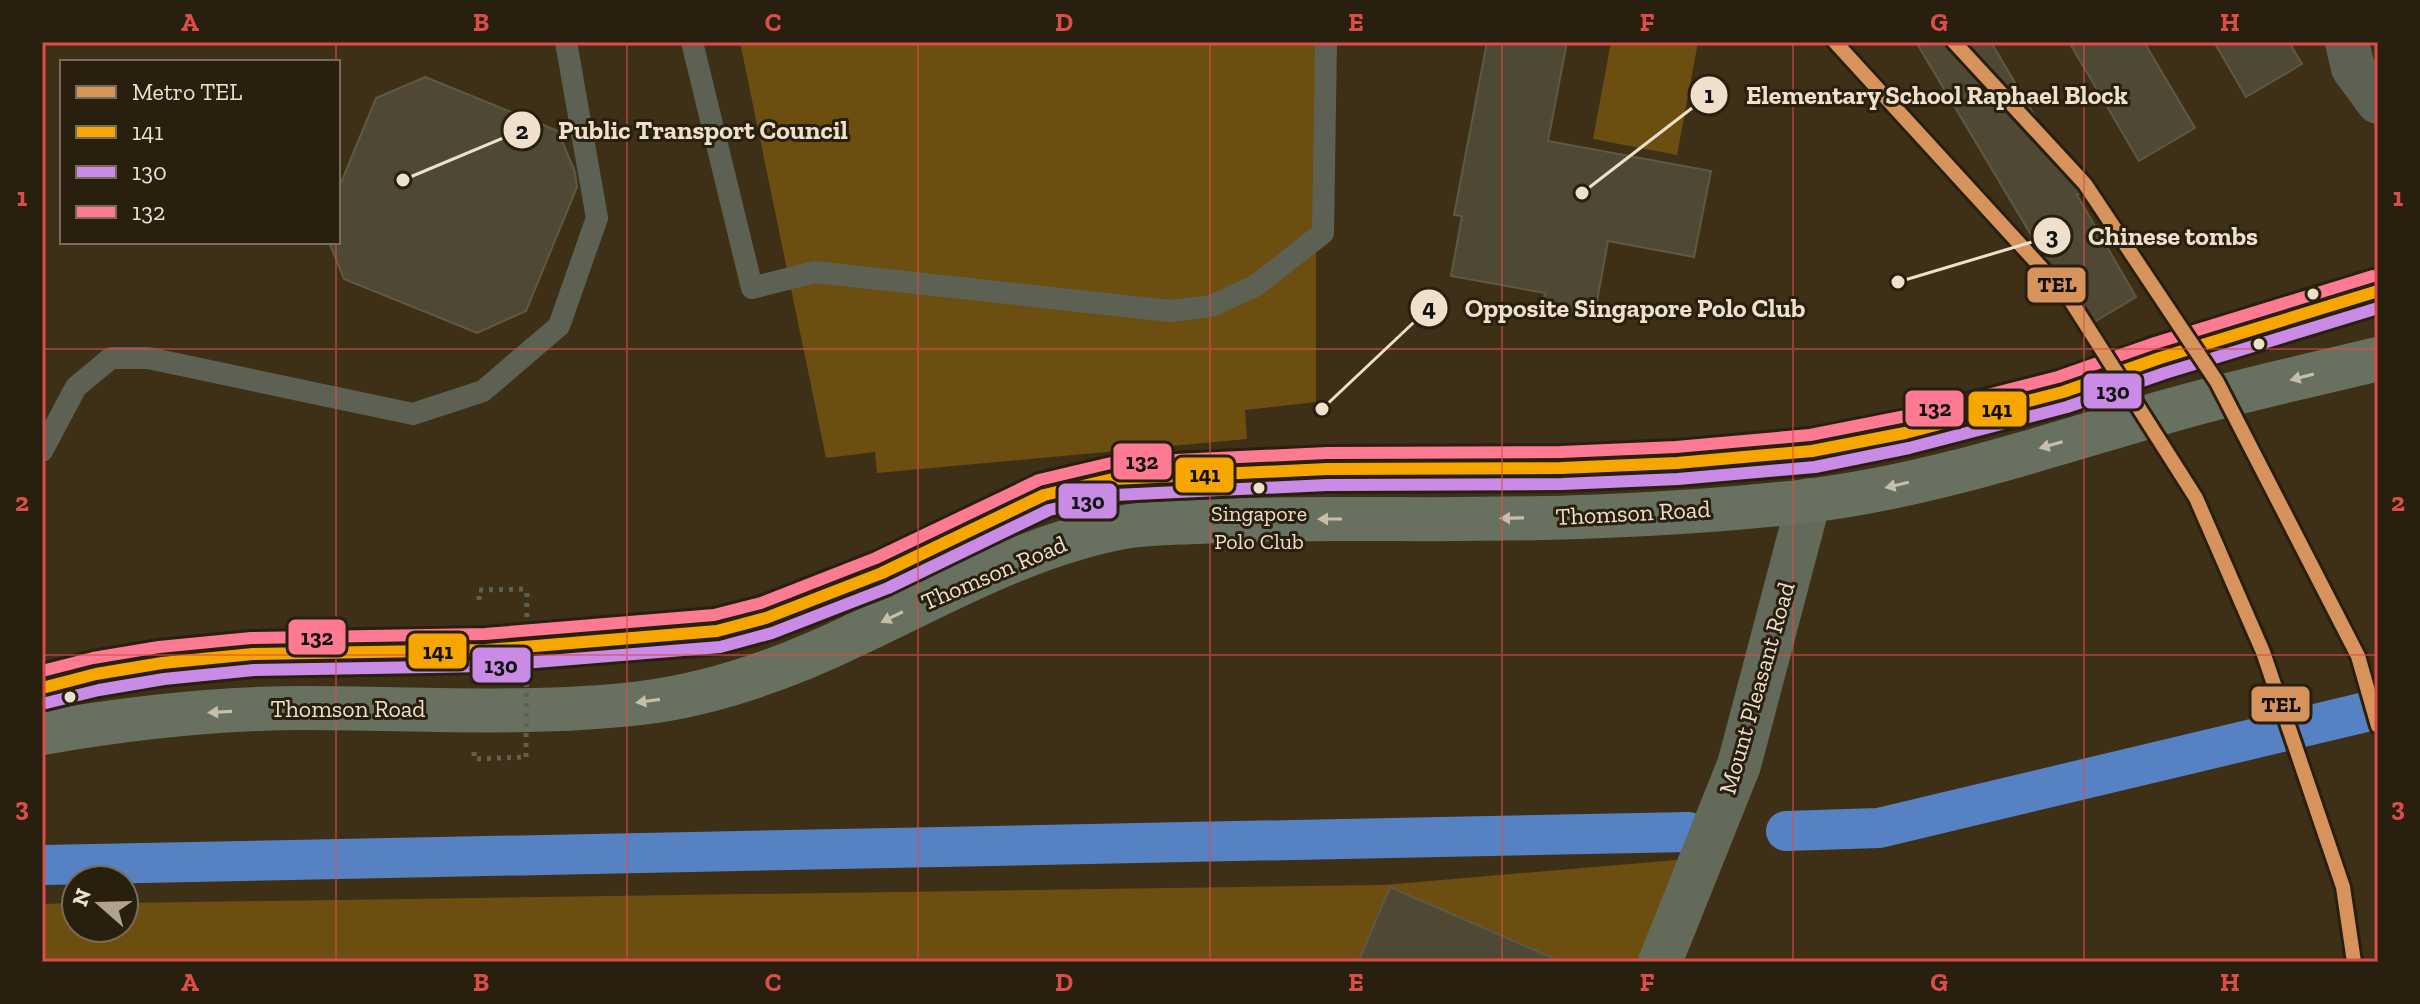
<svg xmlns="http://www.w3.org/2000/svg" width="2420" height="1004" viewBox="0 0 2420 1004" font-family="'Zilla Slab',serif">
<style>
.green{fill:#6d4e11}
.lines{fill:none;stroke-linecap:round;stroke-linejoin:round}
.canal{stroke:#5682c4;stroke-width:40}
.building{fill:#4f4834;stroke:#5f5843;stroke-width:2}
.path{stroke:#606052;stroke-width:5;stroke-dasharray:4 6;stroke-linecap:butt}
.lane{stroke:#5c6153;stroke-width:22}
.street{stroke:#5c6153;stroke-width:44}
.secondary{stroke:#636a5a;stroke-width:44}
.primary{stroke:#68715f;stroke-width:44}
.path-bridge{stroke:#606052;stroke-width:5;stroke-dasharray:4 6;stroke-linecap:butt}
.bus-1-casing{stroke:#291f0e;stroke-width:18}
.bus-2-casing{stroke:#291f0e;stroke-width:18}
.bus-3-casing{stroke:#291f0e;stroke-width:18}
.bus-1{stroke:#f7a600;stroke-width:12}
.bus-2{stroke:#ca8be6;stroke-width:12}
.bus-3{stroke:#fe7a93;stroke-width:12}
.metro-1-casing{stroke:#291f0e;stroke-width:20}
.metro-1{stroke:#d7935c;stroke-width:14}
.oneway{fill:#c6bfaa}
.grid{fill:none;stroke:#db4d48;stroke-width:2;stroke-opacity:0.55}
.bus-dot{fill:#eee0ca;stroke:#291f0e;stroke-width:3}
.labels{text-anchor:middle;stroke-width:6;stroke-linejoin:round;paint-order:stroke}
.bus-label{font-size:22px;fill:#eee0ca;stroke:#291f0e}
.street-label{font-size:24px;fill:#eee0ca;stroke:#291f0e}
.leader{fill:none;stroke:#eee0ca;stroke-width:3}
.callout-dot{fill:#eee0ca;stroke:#291f0e;stroke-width:3}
.mark-label{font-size:24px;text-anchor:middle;font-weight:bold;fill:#111}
.callout-label{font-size:26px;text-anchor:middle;font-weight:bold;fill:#eee0ca;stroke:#291f0e;stroke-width:6;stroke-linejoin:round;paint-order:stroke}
.line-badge{stroke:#291f0e;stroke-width:3}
.pale-badge-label{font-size:22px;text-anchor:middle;font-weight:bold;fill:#111}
.neatline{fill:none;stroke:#db4d48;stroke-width:3}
.grid-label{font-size:26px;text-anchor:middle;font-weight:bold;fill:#db4d48}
</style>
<rect width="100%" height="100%" fill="#3d3017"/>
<!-- green -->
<path class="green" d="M740 42H1316V402L1245 410 1247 439 877 473 875 452 826 458Z
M1611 42H1698L1677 155 1593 139Z
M1689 859 1638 962H42V904L76 903V928H124V903L1383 885Z"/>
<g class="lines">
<!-- canal -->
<path class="canal" d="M1786 831 1879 828 2378 709
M42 865 1688 832"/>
</g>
<!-- building -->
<path class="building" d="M1487 42H1567L1548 141 1711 171 1694 257 1608 241 1594 318 1542 308 1545 293 1451 276 1462 216 1454 215Z
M1916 42H1991L2080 193 2077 195 2136 297 2086 327Z
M2069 42H2144L2195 128 2139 161Z
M2214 42H2289L2302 64 2246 97Z
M425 77 558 131 575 172 577 187 526 311 477 333 344 279 329 242H338V190L376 98Z
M1390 887 1562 962H1358Z"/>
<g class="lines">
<!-- path -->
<path class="path" d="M479 600V590L527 589
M474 752V759L526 757"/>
<!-- lane -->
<path class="lane" d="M692 42 752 288 815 272 1170 311 1211 306 1255 286 1323 233 1326 42
M42 451 76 387 111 358H148L413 414 483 391 559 326 597 218 566 42"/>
<!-- street -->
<path class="street" d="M2347 42 2353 68 2378 102"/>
<!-- secondary -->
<path class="secondary" d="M1660 962 1739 765 1809 500"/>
<!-- primary -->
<path class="primary" d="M42 688 96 674 162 663 253 654 486 650 717 631 766 618 882 573 1044 495 1113 479 1327 469 1561 468 1677 463 1812 451 1905 433 2063 392 2160 358 2378 291
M42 733C129 718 217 708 305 708 416 708 530 716 641 703 716 694 789 667 857 634 944 593 1028 545 1124 527 1147 523 1172 523 1196 522 1260 518 1324 519 1388 519 1528 520 1668 517 1807 501 1931 486 2050 445 2168 411 2237 391 2308 376 2378 359"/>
<!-- path-bridge -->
<path class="path-bridge" d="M526 757 527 589"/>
<defs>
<path id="bus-1" d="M42 688 96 674 162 663 253 654 486 650 717 631 766 618 882 573 1044 495 1113 479 1327 469 1561 468 1677 463 1812 451 1905 433 2063 392 2160 358 2378 291"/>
<path id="bus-2" d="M46 703 99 690 164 679 254 670 487 666 720 647 772 633 888 588 1049 510 1115 495 1327 485 1562 484 1678 479 1815 467 1909 448 2067 407 2165 373 2378 308"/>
<path id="bus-3" d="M42 671 93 658 159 647 251 638 485 634 714 615 761 603 876 558 1039 480 1111 463 1327 453 1561 452 1676 447 1810 435 1901 417 2058 377 2155 343 2373 276"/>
</defs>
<!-- bus-1 casing -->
<use href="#bus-1" class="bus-1-casing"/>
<!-- bus-2 casing -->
<use href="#bus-2" class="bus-2-casing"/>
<!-- bus-3 casing -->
<use href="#bus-3" class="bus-3-casing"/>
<!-- bus-1 -->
<use href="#bus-1" class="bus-1"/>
<!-- bus-2 -->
<use href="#bus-2" class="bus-2"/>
<!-- bus-3 -->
<use href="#bus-3" class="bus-3"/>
<defs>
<path id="metro-1" d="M1835 42 2069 298 2196 498 2263 652 2343 887 2354 962
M1954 42 2085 184 2217 382 2358 656 2378 726"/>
</defs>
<!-- metro-1 casing -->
<use href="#metro-1" class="metro-1-casing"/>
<!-- metro-1 -->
<use href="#metro-1" class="metro-1"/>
</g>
<!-- one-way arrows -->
<defs><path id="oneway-solid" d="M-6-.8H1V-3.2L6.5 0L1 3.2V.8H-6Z" transform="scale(2)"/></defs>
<g class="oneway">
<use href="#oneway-solid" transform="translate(2302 377) rotate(166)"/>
<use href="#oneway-solid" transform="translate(2051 445) rotate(164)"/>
<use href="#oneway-solid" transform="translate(1897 485) rotate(167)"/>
<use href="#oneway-solid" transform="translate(1512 518) rotate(179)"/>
<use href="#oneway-solid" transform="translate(1330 519) rotate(-180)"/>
<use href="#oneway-solid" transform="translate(892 617) rotate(154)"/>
<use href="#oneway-solid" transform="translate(648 701) rotate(172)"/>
<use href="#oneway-solid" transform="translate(220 712) rotate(177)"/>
</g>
<!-- grid -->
<path class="grid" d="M336 42V62M627 42V962M918 42V962M1210 42V962M1502 42V962M1793 42V962M2084 42V962M336 242V962M42 349H2378M42 655H2378"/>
<!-- markers -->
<g class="bus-dot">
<circle cx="2313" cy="294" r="7"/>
<circle cx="2259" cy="344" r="7"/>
<circle cx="1259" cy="488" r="7"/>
<circle cx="70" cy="697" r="7"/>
</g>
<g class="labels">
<!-- bus labels -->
<g class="bus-label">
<text x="1259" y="521">Singapore<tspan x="1259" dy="28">Polo Club</tspan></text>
</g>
<!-- street labels -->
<g class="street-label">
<text transform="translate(1633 513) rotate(-3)" y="8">Thomson Road</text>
<text transform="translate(994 573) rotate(-23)" y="8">Thomson Road</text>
<text transform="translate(1757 688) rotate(-74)" y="8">Mount Pleasant Road</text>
<text x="348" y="717">Thomson Road</text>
</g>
</g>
<!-- callouts -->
<path class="leader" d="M1582 193L1709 95M403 180L522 130M1898 282L2052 236M1322 409L1429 308"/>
<g class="callout-dot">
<circle cx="1582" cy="193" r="8"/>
<circle cx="403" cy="180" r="8"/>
<circle cx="1898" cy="282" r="8"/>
<circle cx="1322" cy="409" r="8"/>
<circle cx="1709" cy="95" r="20"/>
<circle cx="522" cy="130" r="20"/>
<circle cx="2052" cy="236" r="20"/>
<circle cx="1429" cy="308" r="20"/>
</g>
<g class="mark-label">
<text x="1709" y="103">1</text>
<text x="522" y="139">2</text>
<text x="2052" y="244">3</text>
<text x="1429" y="316">4</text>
</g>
<g class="callout-label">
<text x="1937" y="104">Elementary School Raphael Block</text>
<text x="703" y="139">Public Transport Council</text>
<text x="2173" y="245">Chinese tombs</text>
<text x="1635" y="317">Opposite Singapore Polo Club</text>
</g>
<g class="line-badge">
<rect x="2026" y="266" width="61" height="38" rx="8" fill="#d7935c"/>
<rect x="2082" y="372" width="61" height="38" rx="8" fill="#ca8be6"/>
<rect x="1904" y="389" width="61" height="39" rx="8" fill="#fe7a93"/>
<rect x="1967" y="390" width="61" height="38" rx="8" fill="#f7a600"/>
<rect x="1112" y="442" width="61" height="39" rx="8" fill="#fe7a93"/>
<rect x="1174" y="456" width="61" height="38" rx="8" fill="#f7a600"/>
<rect x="1057" y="482" width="61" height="38" rx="8" fill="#ca8be6"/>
<rect x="287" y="618" width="60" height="38" rx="8" fill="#fe7a93"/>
<rect x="407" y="632" width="61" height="38" rx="8" fill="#f7a600"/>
<rect x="471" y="646" width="61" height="38" rx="8" fill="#ca8be6"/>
<rect x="2250" y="685" width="61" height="38" rx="8" fill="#d7935c"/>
</g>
<g class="pale-badge-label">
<text x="2057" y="292">TEL</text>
<text x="2113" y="399">130</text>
<text x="1935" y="416">132</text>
<text x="1997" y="417">141</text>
<text x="1142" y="469">132</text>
<text x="1205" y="482">141</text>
<text x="1088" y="509">130</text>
<text x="317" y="645">132</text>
<text x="438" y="659">141</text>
<text x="501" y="673">130</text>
<text x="2281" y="712">TEL</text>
</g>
<!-- border -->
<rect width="2420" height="1004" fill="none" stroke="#291f0e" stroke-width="88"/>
<!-- legend -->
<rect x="60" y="60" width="280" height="184" fill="#291f0e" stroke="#786c59" stroke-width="2"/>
<rect x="76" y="86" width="40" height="12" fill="#d7935c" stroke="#786c59" stroke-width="2"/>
<text x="132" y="100" font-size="24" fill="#eee0ca">Metro TEL</text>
<rect x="76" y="126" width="40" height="12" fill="#f7a600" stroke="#786c59" stroke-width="2"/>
<text x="132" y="140" font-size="24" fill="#eee0ca">141</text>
<rect x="76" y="166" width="40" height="12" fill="#ca8be6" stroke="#786c59" stroke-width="2"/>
<text x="132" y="180" font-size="24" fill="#eee0ca">130</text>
<rect x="76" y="206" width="40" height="12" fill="#fe7a93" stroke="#786c59" stroke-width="2"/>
<text x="132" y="220" font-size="24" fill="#eee0ca">132</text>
<!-- north arrow -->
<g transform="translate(100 904) rotate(290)"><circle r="38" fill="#291f0e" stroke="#786c59" stroke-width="2"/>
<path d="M0-6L14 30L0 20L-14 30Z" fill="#b0a28b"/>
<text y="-12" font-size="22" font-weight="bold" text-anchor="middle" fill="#eee0ca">N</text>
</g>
<rect x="44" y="44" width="2332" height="916" class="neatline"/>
<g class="grid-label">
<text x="190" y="31">A</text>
<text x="481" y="31">B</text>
<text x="773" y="31">C</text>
<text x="1064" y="31">D</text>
<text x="1356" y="31">E</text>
<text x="1647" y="31">F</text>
<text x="1939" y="31">G</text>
<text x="2230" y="31">H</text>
<text x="22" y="206">1</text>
<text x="2398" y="206">1</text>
<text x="22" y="511">2</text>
<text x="2398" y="511">2</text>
<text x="22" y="816">3</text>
<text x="2398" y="816">3</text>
<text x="190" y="991">A</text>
<text x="481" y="991">B</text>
<text x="773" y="991">C</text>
<text x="1064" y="991">D</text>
<text x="1356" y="991">E</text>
<text x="1647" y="991">F</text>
<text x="1939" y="991">G</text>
<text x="2230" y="991">H</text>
</g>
</svg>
